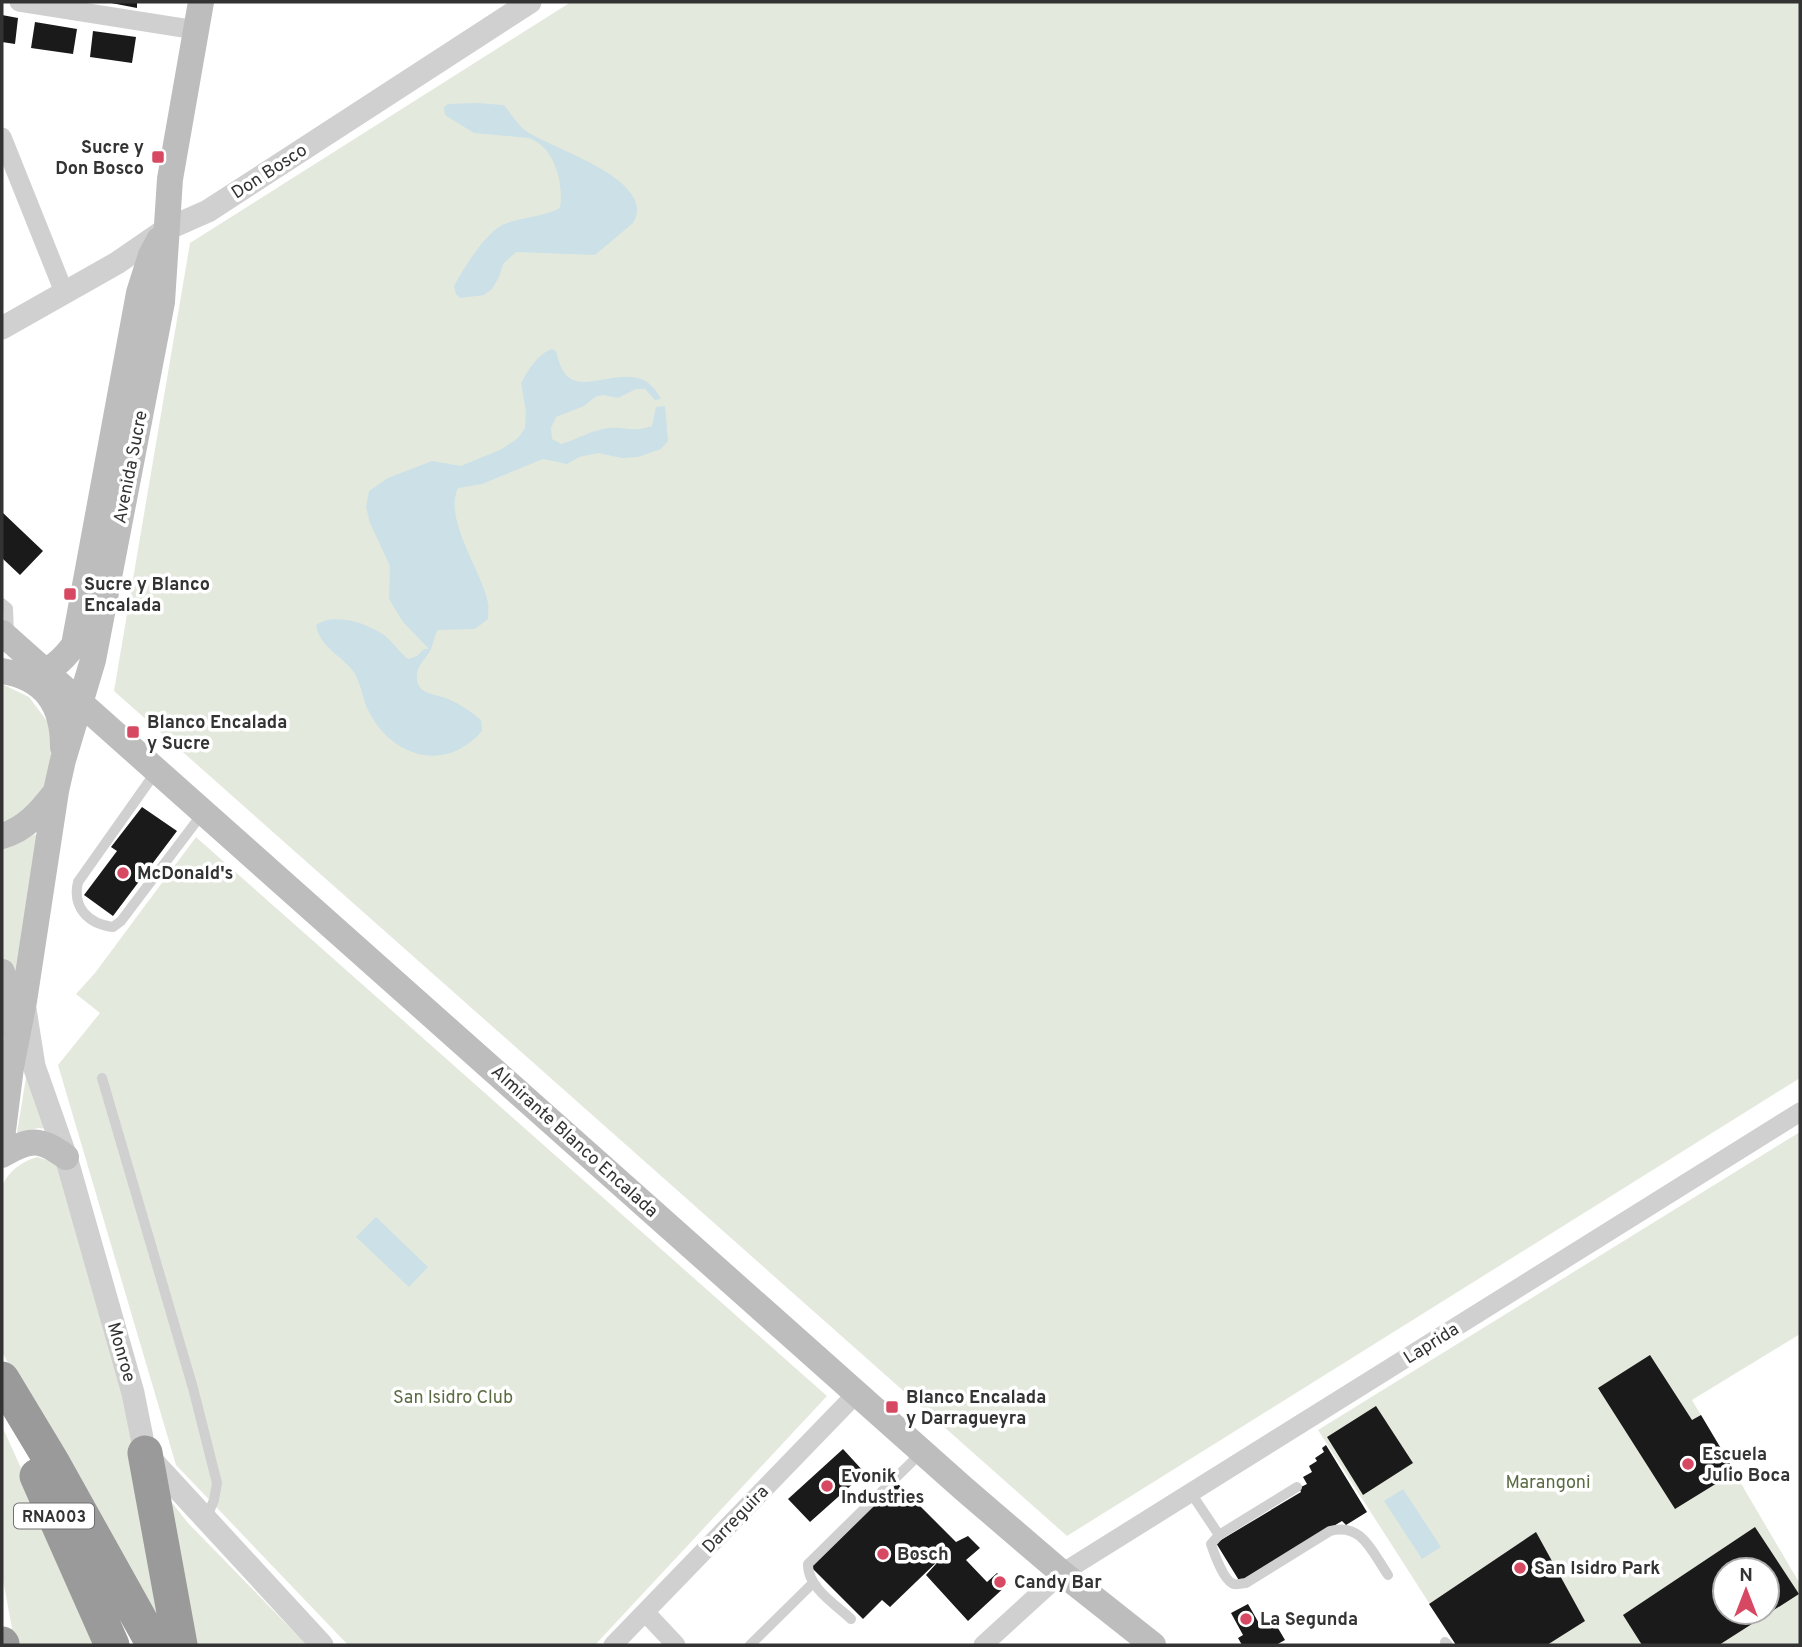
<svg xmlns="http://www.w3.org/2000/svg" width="1802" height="1647" viewBox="0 0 1802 1647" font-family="Overpass,sans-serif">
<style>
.green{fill:#e4e9dd;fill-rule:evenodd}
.water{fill:#cbe0e7}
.building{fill:#1a1a1a;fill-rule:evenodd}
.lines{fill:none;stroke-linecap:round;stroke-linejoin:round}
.service{stroke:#d0d0d0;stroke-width:10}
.minor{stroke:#d0d0d0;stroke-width:19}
.tertiary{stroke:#d0d0d0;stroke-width:23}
.secondary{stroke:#bdbdbd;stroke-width:26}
.motorway{stroke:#9a9a9a;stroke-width:35}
.poi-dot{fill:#d74862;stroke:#fff;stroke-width:2.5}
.labels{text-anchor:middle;stroke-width:7;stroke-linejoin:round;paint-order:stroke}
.shield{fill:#fff;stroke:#707070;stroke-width:2}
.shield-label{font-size:16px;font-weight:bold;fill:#333}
.poi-label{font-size:18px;font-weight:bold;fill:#333;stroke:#fff;text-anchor:start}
.street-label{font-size:18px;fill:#333;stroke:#fff}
.park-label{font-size:18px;fill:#5b6c43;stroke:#fff}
</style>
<rect width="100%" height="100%" fill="#fff"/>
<!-- green -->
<path class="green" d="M571 2H1800V1078L1067 1536 114 691 190 243Z
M2 684 29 697 50 725 56 760 44 793 19 817 2 822Z
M42 832 13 989 2 955V847Z
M196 837 827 1396 595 1645H348L176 1465 58 1065 100 1013 76 994 95 973Z
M27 1071 48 1129 38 1128 17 1133Z
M1800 1132V1334L1692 1400 1800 1584V1645H1456L1318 1430ZM1725 1570H1767V1612H1725Z
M37 1157 53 1162 63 1172 137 1443 171 1645 136 1592 2 1352V1186C9 1171 21 1162 37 1157Z
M2 1426 101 1645H15L2 1574Z
M162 1490 188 1523 307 1645H193Z"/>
<!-- water -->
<path class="water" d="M476 103 504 105C512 115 518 126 529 133 554 149 659 181 633 223L595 255 516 252 503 264 499 277 492 289 484 295 460 298 456 294 454 286C464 268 487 229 507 223 525 217 542 217 560 208 564 184 555 147 529 138L474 133 445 115 444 107 448 104Z
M552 349 556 351C558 358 560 367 564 372 583 402 637 350 661 399L655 400 645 389H636L618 398 603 395 595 397 584 406 556 417 551 428 552 439 561 444C578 439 591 430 609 428 627 426 631 433 652 426L656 407 665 406 668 441 661 449 638 457 622 458 598 453 579 457 567 464 543 459 482 484 458 488C443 519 482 571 488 603 489 608 488 614 488 619L475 629 438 630C433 637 434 644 430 651 426 659 417 665 417 675 415 695 436 694 448 699 460 704 472 712 481 720L482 731C445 774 391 757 368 710 363 699 361 685 355 674 343 655 320 649 316 625 334 612 367 623 384 635 393 642 399 652 408 659L417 656 424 649H429L403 622 389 599 390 566 370 523 366 507 369 491 388 478 432 461 461 466 502 449 518 438 525 428 526 412 521 383C528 371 537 354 552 349Z
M376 1217 428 1267 409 1287 356 1237Z
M1403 1489 1441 1547 1422 1559 1384 1501Z"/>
<!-- building -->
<path class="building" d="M106 2H137V8Z
M2 15 18 18 15 44 2 42Z
M35 22 77 29 73 54 31 48Z
M93 31 136 37 132 63 90 57Z
M2 512 43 551 20 575 2 558Z
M142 807 177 831 113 916 84 895 117 851 111 847Z
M1650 1355 1692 1420 1701 1415 1735 1472 1675 1509 1598 1388Z
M1376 1406 1413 1463 1363 1495 1327 1437Z
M1326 1445 1367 1512 1346 1525 1342 1521 1240 1582 1216 1543 1301 1492 1299 1488 1307 1484 1303 1477 1312 1472 1309 1466 1317 1461 1315 1458 1324 1452 1322 1448Z
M843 1449 865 1473 810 1522 788 1499Z
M896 1482 956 1542 968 1536 980 1548 966 1560 987 1582 997 1573 1008 1584 968 1621 926 1575 944 1555 890 1607 882 1600 863 1619 810 1566Z
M1755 1527 1799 1594 1719 1645H1642L1623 1615ZM1725 1570H1767V1612H1725Z
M1536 1532 1585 1621 1547 1645H1456L1429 1604Z
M1248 1604 1260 1625 1272 1618 1285 1640 1276 1645H1242L1238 1638 1243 1635 1231 1613Z"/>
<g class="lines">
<!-- service -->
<path class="service" d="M2 603 8 608 9 635
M155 773 78 882C72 907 88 924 113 927L121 921 202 814
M102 1078 193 1388 217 1483 214 1500 206 1519
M1191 1493 1219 1535 1211 1544C1214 1553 1224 1582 1234 1584 1238 1585 1242 1583 1246 1583L1330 1531C1362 1522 1372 1552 1388 1575
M1219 1535 1297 1487
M851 1619C836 1605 807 1587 808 1564L922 1452
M1445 1642 1448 1645
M750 1645 813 1583"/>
<!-- minor -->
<path class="minor" d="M19 2 196 30
M2 137 64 292
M645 1612 676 1645
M613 1645 857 1393
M983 1645 1062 1573 1800 1112"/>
<!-- tertiary -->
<path class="tertiary" d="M2 328 117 263 165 230 208 211 530 2
M25 1009 34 1066 66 1157 133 1393 145 1453 322 1645"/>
<!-- secondary -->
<path class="secondary" d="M2 633 964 1489 1062 1573 1153 1645
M2 671C45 678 63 704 63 747
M31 676C51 671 62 661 74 645L139 293 151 255 159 240
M2 836C26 829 40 812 55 793
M2 972 6 984 11 1027
M2 1138 11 1067 24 1001 56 791 63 760 93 660 162 302 170 179 201 2
M2 1155C30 1138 40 1138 66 1157"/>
<!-- motorway -->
<path class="motorway" d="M2 1379 52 1462 154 1645
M145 1453 180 1645
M37 1476 112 1645
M2 1644V1645"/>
</g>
<!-- markers -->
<g class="poi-dot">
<rect x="151" y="150" width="14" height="14" rx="3.5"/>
<rect x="63" y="587" width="14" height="14" rx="3.5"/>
<rect x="126" y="725" width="14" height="14" rx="3.5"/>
<circle cx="123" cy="873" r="7"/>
<rect x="885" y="1400" width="14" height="14" rx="3.5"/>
<circle cx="1688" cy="1464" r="7"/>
<circle cx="827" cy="1486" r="7"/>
<circle cx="883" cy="1554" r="7"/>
<circle cx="1520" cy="1568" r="7"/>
<circle cx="1000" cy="1582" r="7"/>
<circle cx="1246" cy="1619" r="7"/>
</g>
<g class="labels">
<!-- shield labels -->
<rect class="shield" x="14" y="1503.5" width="80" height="25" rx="5"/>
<g class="shield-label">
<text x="54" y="1522">RNA003</text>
</g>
<!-- poi labels -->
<g class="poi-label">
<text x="144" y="153" text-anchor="end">Sucre y<tspan x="144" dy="21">Don Bosco</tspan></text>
<text x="84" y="590">Sucre y Blanco<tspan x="84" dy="21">Encalada</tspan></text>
<text x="147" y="728">Blanco Encalada<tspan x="147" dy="21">y Sucre</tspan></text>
<text x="137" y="879">McDonald's</text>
<text x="906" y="1403">Blanco Encalada<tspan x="906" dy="21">y Darragueyra</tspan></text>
<text x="1702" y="1460">Escuela<tspan x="1702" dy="21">Julio Boca</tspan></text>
<text x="841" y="1482">Evonik<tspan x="841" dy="21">Industries</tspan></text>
<text x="897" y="1560">Bosch</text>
<text x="1534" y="1574">San Isidro Park</text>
<text x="1014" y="1588">Candy Bar</text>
<text x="1260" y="1625">La Segunda</text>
</g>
<!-- street labels -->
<g class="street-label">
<text transform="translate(269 171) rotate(-33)" y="6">Don Bosco</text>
<text transform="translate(130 467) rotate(-79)" y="6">Avenida Sucre</text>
<text transform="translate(575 1141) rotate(42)" y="6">Almirante Blanco Encalada</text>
<text transform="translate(1431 1343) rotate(-32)" y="6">Laprida</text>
<text transform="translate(122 1352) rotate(74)" y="6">Monroe</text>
<text transform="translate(735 1519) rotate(-46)" y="6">Darreguira</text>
</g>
<!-- park labels -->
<g class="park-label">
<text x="453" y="1403">San Isidro Club</text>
<text x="1548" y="1488">Marangoni</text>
</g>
</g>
<!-- border -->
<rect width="1802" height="1647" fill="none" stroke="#333333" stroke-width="7"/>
<!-- north arrow -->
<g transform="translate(1746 1591)"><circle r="33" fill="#ffffff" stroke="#adadad" stroke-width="2"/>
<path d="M0-5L12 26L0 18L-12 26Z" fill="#d74862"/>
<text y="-10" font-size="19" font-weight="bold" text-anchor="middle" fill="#333333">N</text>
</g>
</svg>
